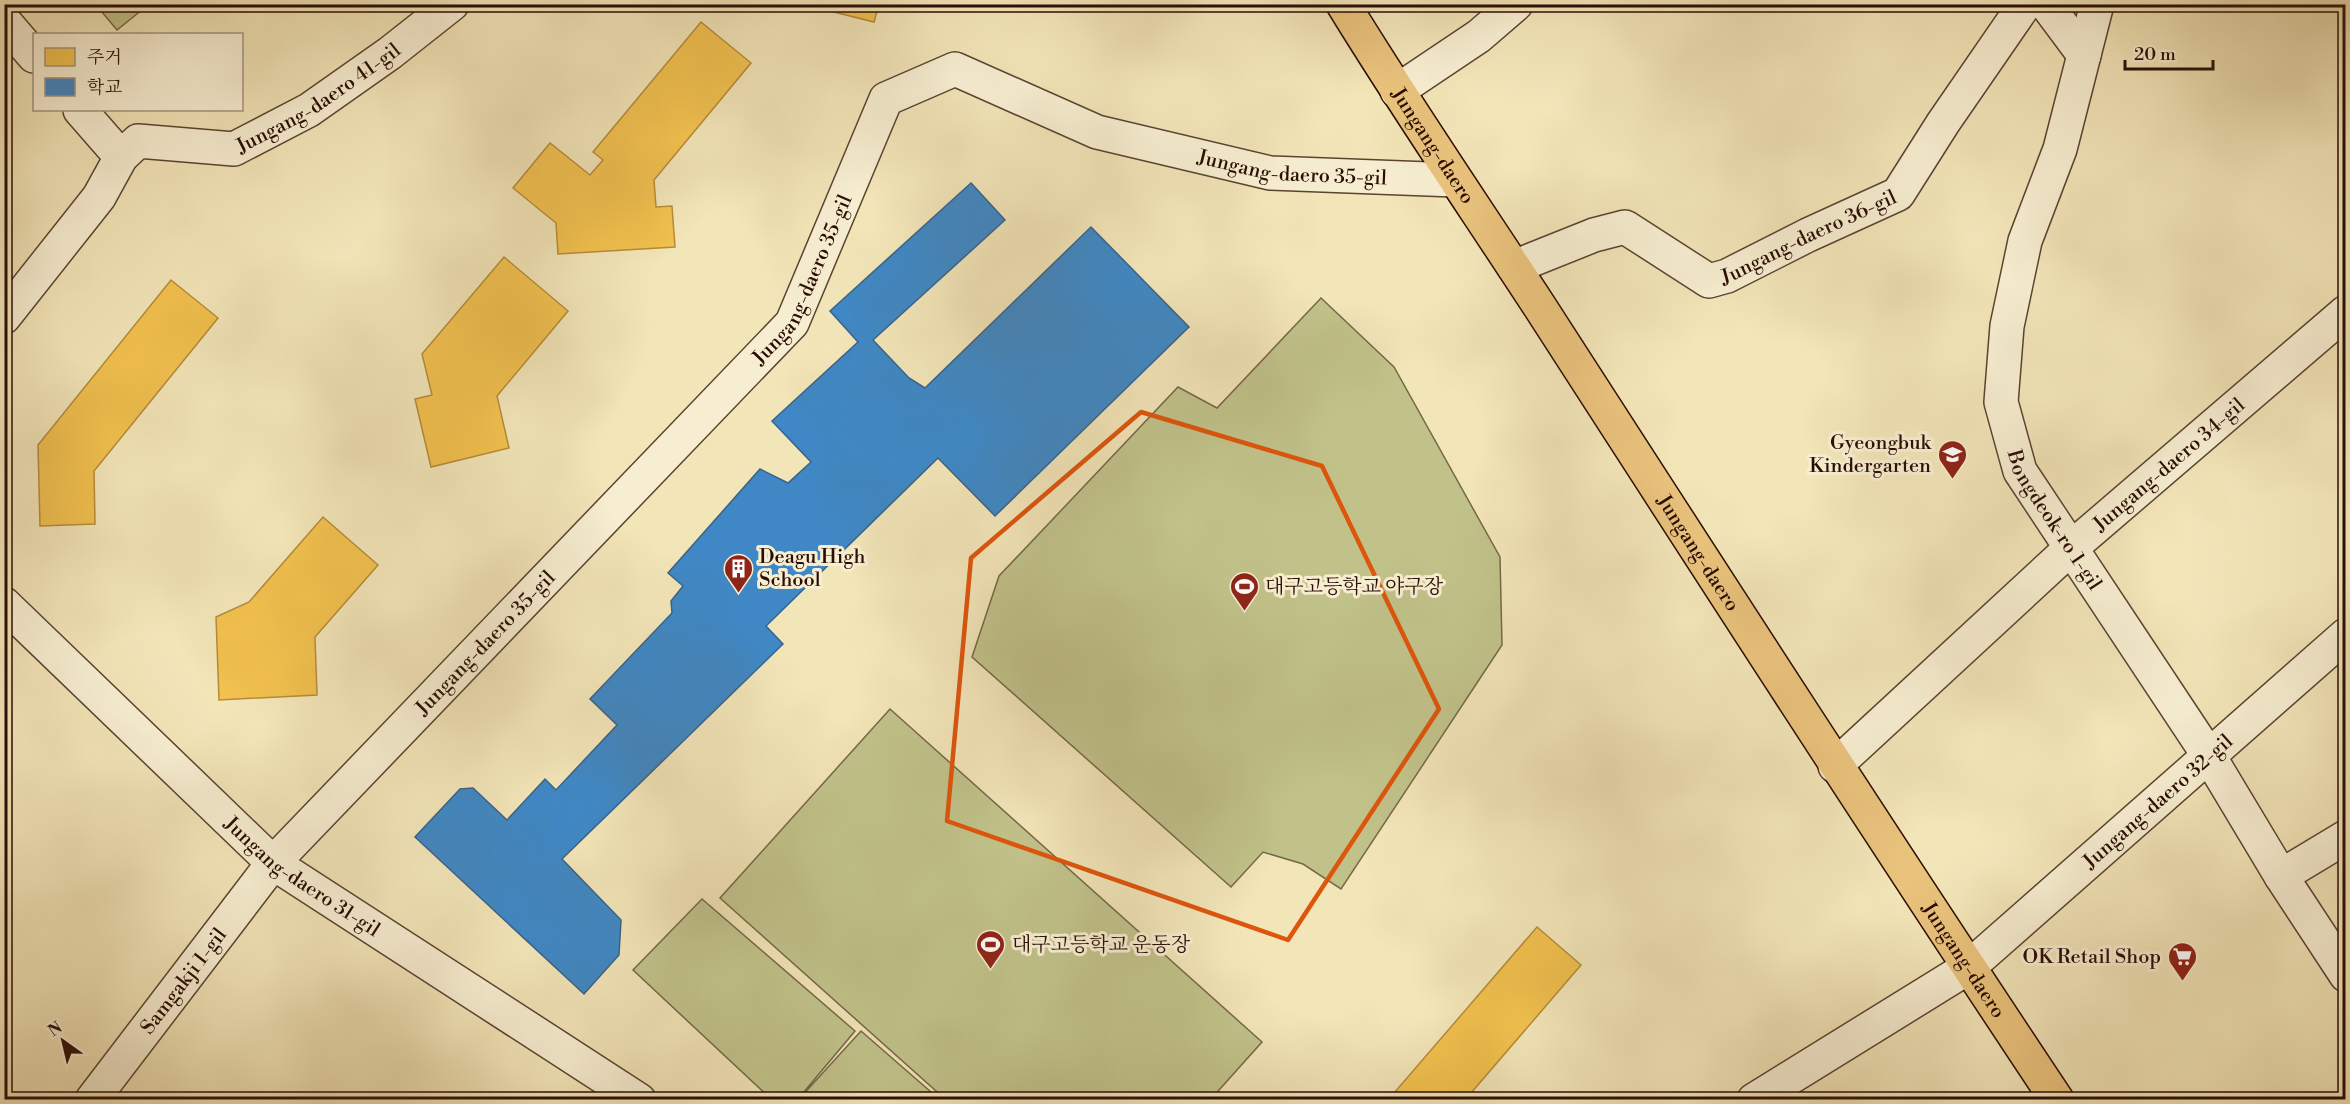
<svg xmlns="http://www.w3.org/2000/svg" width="2350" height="1104" viewBox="0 0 2350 1104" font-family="'Libre Bodoni','Noto Serif KR',serif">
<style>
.garden{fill:#c1c28a;stroke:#756847;stroke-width:1.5}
.homes{fill:#f2c14e;stroke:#b68b38;stroke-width:1.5}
.schools{fill:#3f88c5;stroke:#38638b;stroke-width:1.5}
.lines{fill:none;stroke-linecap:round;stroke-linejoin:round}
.minor-casing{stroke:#5b4331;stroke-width:36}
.major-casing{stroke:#290d04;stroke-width:36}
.minor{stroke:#f7eed1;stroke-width:33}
.major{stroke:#e9c27c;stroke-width:33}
.marked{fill:none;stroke:#de550c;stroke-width:4.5;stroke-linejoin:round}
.labels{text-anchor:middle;stroke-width:6;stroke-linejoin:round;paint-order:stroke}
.street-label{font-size:20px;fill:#290d04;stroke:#f7eed1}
.poi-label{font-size:20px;fill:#290d04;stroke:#f7eed1;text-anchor:start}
</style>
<rect width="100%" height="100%" fill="#f2e5b8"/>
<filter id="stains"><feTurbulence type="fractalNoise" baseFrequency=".00333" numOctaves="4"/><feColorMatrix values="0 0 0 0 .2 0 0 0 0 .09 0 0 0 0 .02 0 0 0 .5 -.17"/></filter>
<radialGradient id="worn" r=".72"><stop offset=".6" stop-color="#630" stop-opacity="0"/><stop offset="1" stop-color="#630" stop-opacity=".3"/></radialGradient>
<!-- garden -->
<path class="garden" d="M96 5H148L117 30Z
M1321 298 1394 367 1500 557 1502 645 1341 889 1303 864 1263 852 1231 887 972 657 999 576 1178 387 1217 408Z
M890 709 1262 1042 1211 1099H945L720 898Z
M702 899 855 1031 798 1099H771L633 970Z
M861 1031 939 1099H799Z"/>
<!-- homes -->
<path class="homes" d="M802 4H879L874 22Z
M701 22 751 63 654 180 656 207 672 206 675 247 558 254 556 223 513 188 550 143 590 175 603 160 593 152Z
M504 257 568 311 497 396 509 448 431 467 415 399 432 395 422 354Z
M171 280 218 318 94 471 95 524 40 526 38 445Z
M323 517 378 565 315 637 317 695 219 700 216 617 249 602Z
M1537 927 1581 965 1465 1100H1388Z"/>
<!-- schools -->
<path class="schools" d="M971 183 1005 220 873 340 909 378 925 388 1091 227 1189 327 995 516 938 458 766 626 783 644 562 859 621 920 619 955 584 994 415 837 460 789 473 788 507 820 545 779 556 790 617 725 590 699 672 613 671 601 683 586 668 573 760 469 788 483 811 462 772 421 858 342 830 311Z"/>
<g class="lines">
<defs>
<g id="minor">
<path d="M2046 4 2084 55"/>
<path id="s1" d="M2097 4 2060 149 2025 241 2007 326 2001 402 2020 471 2209 756 2281 876 2346 975"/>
<path d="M4 21 34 56"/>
<path d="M1397 91 1479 36 1516 4"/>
<path d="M80 110 121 157"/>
<path id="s2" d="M1514 267 1594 235 1625 227 1709 281 1727 276 1808 235 1898 194 1943 123 2025 4"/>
<path id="s3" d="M4 317 99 197 121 157 138 141 234 149 309 110 390 53 452 4"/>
<path id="s4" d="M4 604 273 863 639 1100"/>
<path id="s5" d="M1835 766 2071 548 2346 312"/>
<path d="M2281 876 2346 837"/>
<path id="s6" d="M92 1100 273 863 792 323 886 99 955 69 1097 132 1270 173 1455 180"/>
<path id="s7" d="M1754 1100 1969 967 2346 635"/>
</g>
<g id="major">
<path id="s8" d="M1343 4C1406 107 1474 206 1540 307 1711 572 1882 837 2057 1100"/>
</g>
</defs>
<!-- minor casing -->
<use href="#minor" class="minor-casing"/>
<!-- major casing -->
<use href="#major" class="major-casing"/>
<!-- minor -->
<use href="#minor" class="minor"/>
<!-- major -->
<use href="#major" class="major"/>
</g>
<!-- marked area -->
<path class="marked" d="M1141 412 1322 466 1439 709 1288 940 947 821 971 558Z"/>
<!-- icons -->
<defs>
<symbol id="school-pin" viewBox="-11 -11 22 30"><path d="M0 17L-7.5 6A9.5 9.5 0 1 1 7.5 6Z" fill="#8f2418" stroke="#f7eed1"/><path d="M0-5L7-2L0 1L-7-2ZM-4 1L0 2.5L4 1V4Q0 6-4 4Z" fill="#fff"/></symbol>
<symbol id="building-pin" viewBox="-11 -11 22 30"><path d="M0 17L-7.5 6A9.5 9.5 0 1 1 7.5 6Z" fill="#8f2418" stroke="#f7eed1"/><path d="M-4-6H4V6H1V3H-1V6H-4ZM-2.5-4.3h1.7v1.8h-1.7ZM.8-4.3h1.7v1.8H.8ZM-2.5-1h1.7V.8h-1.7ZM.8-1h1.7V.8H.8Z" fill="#fff"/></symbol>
<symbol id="stadium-pin" viewBox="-11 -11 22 30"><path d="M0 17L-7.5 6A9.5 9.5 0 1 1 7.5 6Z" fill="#8f2418" stroke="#f7eed1"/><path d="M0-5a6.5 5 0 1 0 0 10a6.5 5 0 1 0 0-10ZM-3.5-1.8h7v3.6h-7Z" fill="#fff"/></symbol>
<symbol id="supermarket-pin" viewBox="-11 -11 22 30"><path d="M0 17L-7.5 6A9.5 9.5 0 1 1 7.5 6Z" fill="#8f2418" stroke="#f7eed1"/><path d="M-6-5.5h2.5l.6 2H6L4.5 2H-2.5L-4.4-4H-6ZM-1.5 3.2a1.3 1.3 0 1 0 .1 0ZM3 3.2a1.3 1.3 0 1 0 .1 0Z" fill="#fff"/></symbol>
</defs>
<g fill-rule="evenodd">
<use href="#school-pin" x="1936" y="438" width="33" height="45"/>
<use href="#building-pin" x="722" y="552" width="33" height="45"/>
<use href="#stadium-pin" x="1228" y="570" width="33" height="45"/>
<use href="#stadium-pin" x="974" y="928" width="33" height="45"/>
<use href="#supermarket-pin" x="2166" y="940" width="33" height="45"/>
</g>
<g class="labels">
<!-- street labels -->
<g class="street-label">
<text dy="7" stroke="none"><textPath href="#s3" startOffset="417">Jungang-daero 41-gil</textPath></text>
<text dy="7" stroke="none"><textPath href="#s8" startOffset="168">Jungang-daero</textPath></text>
<text dy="7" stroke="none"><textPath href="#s6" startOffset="1720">Jungang-daero 35-gil</textPath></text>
<text dy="7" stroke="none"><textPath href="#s2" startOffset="327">Jungang-daero 36-gil</textPath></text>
<text dy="7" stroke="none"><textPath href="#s6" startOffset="1090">Jungang-daero 35-gil</textPath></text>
<text dy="7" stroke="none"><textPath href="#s5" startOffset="450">Jungang-daero 34-gil</textPath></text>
<text dy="7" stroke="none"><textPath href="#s1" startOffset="542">Bongdeok-ro 1-gil</textPath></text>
<text dy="7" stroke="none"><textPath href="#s8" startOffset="654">Jungang-daero</textPath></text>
<text dy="7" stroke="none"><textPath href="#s6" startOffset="604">Jungang-daero 35-gil</textPath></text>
<text dy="7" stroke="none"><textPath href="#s7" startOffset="504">Jungang-daero 32-gil</textPath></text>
<text dy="7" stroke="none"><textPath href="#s4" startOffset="405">Jungang-daero 31-gil</textPath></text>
<text dy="7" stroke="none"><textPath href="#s8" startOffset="1140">Jungang-daero</textPath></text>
<text dy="7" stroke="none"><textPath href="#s6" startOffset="150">Samgakji 1-gil</textPath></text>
</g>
<!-- poi labels -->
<g class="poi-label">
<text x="1931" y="449" text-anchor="end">Gyeongbuk<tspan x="1931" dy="23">Kindergarten</tspan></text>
<text x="759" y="563">Deagu High<tspan x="759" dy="23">School</tspan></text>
<text x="1265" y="593">대구고등학교 야구장</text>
<text x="1012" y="951">대구고등학교 운동장</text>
<text x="2161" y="963" text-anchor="end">OK Retail Shop</text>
</g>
</g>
<!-- margin -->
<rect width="2350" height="1104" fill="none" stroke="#f2e5b8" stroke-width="24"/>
<rect x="6" y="6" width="2338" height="1092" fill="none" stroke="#290d04" stroke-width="3"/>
<rect x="12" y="12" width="2326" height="1080" fill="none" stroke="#290d04" stroke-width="1.5"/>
<!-- legend -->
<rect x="33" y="33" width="210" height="78" fill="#f7eed1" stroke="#a5947f" stroke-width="1.5"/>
<rect x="45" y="48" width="30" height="18" fill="#f2c14e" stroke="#a5947f" stroke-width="1.5"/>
<text x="87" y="63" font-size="18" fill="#290d04">주거</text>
<rect x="45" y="78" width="30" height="18" fill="#3f88c5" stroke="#a5947f" stroke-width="1.5"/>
<text x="87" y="93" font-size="18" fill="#290d04">학교</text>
<!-- north arrow -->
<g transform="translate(63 1041) rotate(326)" stroke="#f7eed1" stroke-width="4.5" paint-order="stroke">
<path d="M0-4.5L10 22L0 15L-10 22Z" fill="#290d04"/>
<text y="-9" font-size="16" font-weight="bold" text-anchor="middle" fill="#290d04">N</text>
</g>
<!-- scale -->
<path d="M2125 60v9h88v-9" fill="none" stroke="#290d04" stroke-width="3"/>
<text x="2134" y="60" font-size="18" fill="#290d04" stroke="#f7eed1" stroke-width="4.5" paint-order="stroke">20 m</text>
<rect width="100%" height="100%" filter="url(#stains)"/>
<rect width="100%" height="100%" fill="url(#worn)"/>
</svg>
